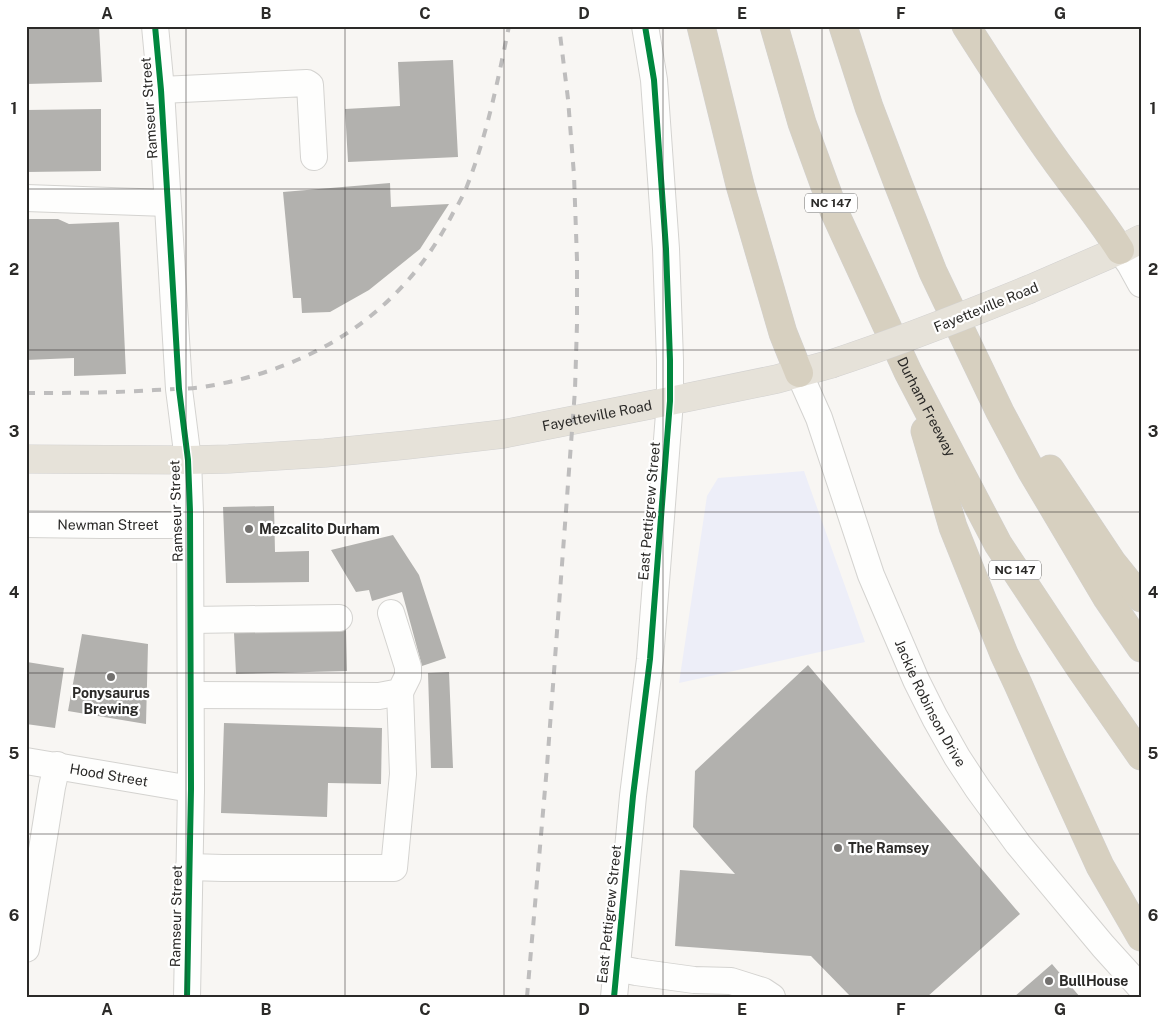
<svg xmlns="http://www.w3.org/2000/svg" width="1167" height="1023" viewBox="0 0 1167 1023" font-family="'Public Sans',sans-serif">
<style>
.green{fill:#edeef8}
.building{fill:#b2b1ae}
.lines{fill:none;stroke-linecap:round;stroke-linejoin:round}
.minor-casing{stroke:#d4d3d0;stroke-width:28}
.major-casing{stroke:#d2d1d0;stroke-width:29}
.highway-casing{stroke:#d2d1d0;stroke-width:29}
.minor{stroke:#fefefd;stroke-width:26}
.major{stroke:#e6e2d9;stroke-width:28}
.highway{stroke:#d7d0c0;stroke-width:28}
.rail{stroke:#bebdbd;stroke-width:4;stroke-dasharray:9 9;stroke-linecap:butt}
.major-bridge-casing{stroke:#d2d1d0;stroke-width:29;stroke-linecap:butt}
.major-bridge{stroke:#e6e2d9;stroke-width:28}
.cycleway-casing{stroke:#fff;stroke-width:9}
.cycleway{stroke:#00873e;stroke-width:6}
.grid{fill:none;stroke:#2b2a28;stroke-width:1;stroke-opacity:0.55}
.poi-dot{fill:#73716f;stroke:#fff;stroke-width:2}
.labels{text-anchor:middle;stroke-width:4.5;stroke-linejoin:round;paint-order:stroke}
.shield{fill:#fff;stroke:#6b6a68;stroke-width:1}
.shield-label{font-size:12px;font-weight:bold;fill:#2b2a28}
.street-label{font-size:14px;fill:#2b2a28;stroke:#fff}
.poi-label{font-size:14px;font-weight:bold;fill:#2b2a28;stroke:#fff;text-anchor:start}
.neatline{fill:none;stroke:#2b2a28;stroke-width:2}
.grid-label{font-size:16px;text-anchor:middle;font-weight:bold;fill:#2b2a28}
</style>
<rect width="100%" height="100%" fill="#f8f6f3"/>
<!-- green -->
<path class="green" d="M804 471 865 642 679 683 707 496 718 478Z"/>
<!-- building -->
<path class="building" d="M26 26H99L102 82 26 84Z
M453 60 458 157 348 162 345 109 400 106 398 62Z
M101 109V171L26 172V110Z
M390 183 391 207 449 204 420 249 369 290 330 312 302 313 301 298H293L283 192Z
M26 219H58L69 224 119 222 126 374 74 376V358L26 360Z
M274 506 275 552 309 551V582L226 583 223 507Z
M393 535 419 575 446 658 422 666 402 592 372 601 369 590 356 592 331 550Z
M346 630 347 671 236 674 234 633Z
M82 634 148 644 146 724 68 711Z
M27 662 64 668 55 728 26 724Z
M808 665 1020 914 927 997H851L811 956 675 946 680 870 735 874 693 827 695 771Z
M449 672 453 768H431L428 673Z
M224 723 382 728 381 784 328 783 327 817 221 813Z
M1052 964 1080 997H1014Z"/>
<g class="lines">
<defs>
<g id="minor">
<path d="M155 26 161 90 179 389 188 460 190 511 191 789 187 997"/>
<path d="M161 90 307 83 310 85 314 157"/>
<path d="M26 198 167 203"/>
<path d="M1120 250 1130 264 1141 284"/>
<path id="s1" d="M799 373 819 418 871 575 916 680 935 718 957 757 978 789 1018 844 1103 946 1141 988"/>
<path id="s2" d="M26 524 102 525H190"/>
<path d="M191 620 339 618"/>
<path d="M191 695 379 696 400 692 408 676V667L391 613"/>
<path id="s3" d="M26 761 191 789"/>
<path d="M189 867 223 868H394L403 774 400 692"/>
<path d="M26 949 52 787 57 765"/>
<path d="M616 968 636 972 694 980 731 981 763 991 772 997"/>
<path d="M614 997 633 796 650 659 670 401V360L666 249 654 80 645 26"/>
</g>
<g id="major">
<path d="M1030 289 1120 250 1141 239"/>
<path id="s4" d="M26 459 188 460 229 459 325 453 407 445 503 434 670 401 777 379 831 364"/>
</g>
<g id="highway">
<path d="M701 26 740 185 783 333 799 373"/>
<path id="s5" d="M774 26 802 123 834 211 908 372 998 544 1080 668 1141 756"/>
<path d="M843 26 869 107 899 186 933 272 1000 412 1031 470 1107 598 1141 648"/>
<path d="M966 26C994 70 1022 114 1053 157 1075 188 1100 218 1120 250"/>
<path d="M925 431 953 527 1004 654 1018 684 1053 763 1100 866 1141 937"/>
<path d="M1050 469 1112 562 1141 598"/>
</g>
</defs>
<!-- minor casing -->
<use href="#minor" class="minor-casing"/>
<!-- major casing -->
<use href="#major" class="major-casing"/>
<!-- highway casing -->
<use href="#highway" class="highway-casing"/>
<!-- minor -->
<use href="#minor" class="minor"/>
<!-- major -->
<use href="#major" class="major"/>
<!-- highway -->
<use href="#highway" class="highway"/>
<!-- rail -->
<path class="rail" d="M26 393C69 393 112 393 154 390 171 389 187 389 203 387 313 369 402 314 453 213 458 205 463 196 467 186 487 135 498 80 509 26
M527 997 547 766 575 390 577 324V260L574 175 568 99 559 26"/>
<defs>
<path id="major-bridge" d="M831 364C898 342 964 316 1030 289"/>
</defs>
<!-- major-bridge casing -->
<use href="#major-bridge" class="major-bridge-casing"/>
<!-- major-bridge -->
<use href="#major-bridge" class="major-bridge"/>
<defs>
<path id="cycleway" d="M155 26 161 90 179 389 188 460 190 511 191 789 187 997
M614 997 633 796 650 659 670 401V360L666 249 654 80 645 26"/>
</defs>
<!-- cycleway casing -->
<use href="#cycleway" class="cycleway-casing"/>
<!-- cycleway -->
<use href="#cycleway" class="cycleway"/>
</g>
<!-- grid -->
<path class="grid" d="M186 26V997M345 26V997M504 26V997M663 26V997M822 26V997M981 26V997M26 189H1141M26 350H1141M26 512H1141M26 673H1141M26 834H1141"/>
<!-- markers -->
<g class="poi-dot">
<circle cx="249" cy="529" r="5"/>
<circle cx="111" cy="677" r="5"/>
<circle cx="838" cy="848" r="5"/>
<circle cx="1049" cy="981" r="5"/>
</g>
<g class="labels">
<!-- shield labels -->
<g class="shield">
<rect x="805" y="193.5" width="52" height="19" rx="4"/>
<rect x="989" y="560.5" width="52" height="19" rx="4"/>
</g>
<g class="shield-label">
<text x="831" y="207">NC 147</text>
<text x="1015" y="574">NC 147</text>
</g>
<!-- street labels -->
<g class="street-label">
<text transform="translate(149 108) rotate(-94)" y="5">Ramseur Street</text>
<text transform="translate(986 307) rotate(-22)" y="5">Fayetteville Road</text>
<text dy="5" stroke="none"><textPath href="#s5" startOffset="411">Durham Freeway</textPath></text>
<text dy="5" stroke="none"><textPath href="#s4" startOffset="574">Fayetteville Road</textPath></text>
<text transform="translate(176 511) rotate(-92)" y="5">Ramseur Street</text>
<text transform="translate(649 511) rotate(-85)" y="5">East Pettigrew Street</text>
<text dy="5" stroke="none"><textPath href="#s2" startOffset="82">Newman Street</textPath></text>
<text dy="5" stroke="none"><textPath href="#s1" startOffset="356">Jackie Robinson Drive</textPath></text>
<text dy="5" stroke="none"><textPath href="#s3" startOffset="84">Hood Street</textPath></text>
<text transform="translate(609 914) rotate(-84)" y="5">East Pettigrew Street</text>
<text transform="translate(176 916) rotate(-89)" y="5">Ramseur Street</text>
</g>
<!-- poi labels -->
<g class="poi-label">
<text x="259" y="534">Mezcalito Durham</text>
<text x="111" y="698" text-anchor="middle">Ponysaurus<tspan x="111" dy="16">Brewing</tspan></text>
<text x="848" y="853">The Ramsey</text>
<text x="1059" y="986">BullHouse</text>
</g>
</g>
<!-- border -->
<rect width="1167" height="1023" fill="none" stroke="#ffffff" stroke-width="55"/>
<rect x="28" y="28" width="1112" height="968" class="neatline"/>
<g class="grid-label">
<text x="107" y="19">A</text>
<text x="266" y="19">B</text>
<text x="425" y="19">C</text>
<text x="584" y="19">D</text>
<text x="742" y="19">E</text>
<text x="901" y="19">F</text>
<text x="1060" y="19">G</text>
<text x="14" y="114">1</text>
<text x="1153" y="114">1</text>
<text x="14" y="275">2</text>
<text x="1153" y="275">2</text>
<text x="14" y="437">3</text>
<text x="1153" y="437">3</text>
<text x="14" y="598">4</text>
<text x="1153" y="598">4</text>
<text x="14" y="759">5</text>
<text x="1153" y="759">5</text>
<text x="14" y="921">6</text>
<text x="1153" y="921">6</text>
<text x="107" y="1015">A</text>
<text x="266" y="1015">B</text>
<text x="425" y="1015">C</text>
<text x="584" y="1015">D</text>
<text x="742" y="1015">E</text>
<text x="901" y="1015">F</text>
<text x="1060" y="1015">G</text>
</g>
</svg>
